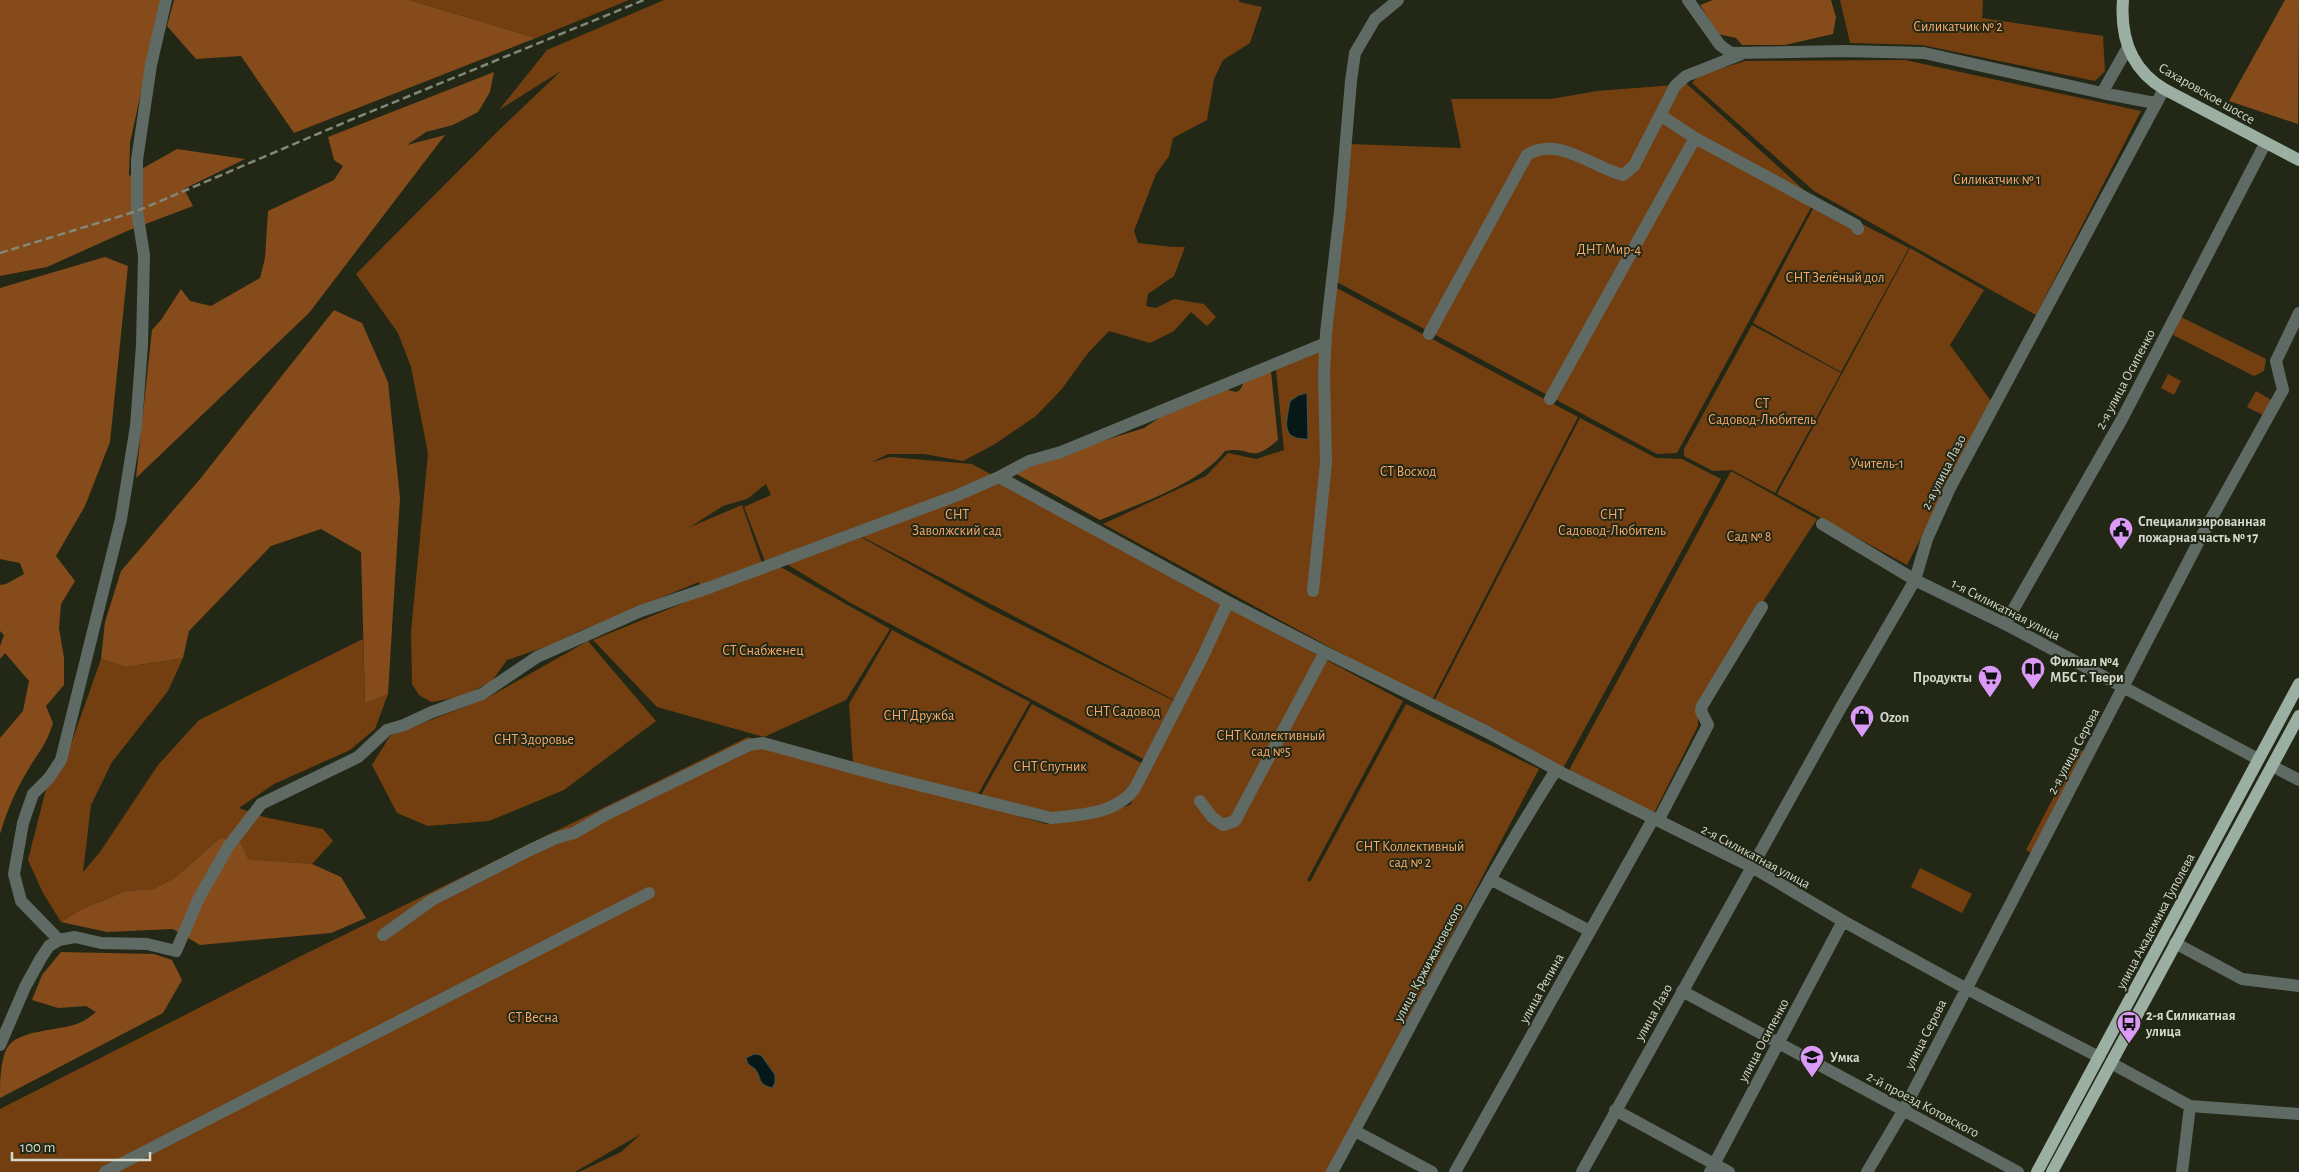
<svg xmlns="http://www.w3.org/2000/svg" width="2299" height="1172" viewBox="0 0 2299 1172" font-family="'Alegreya Sans',sans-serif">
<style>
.green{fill:#733f11;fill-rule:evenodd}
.forest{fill:#854b1a}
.water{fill:#061918;stroke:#44534e}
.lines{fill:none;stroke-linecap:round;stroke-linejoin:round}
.minor{stroke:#606a64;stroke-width:12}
.major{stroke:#9bafa3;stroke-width:12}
.rail{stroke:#828878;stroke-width:2.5;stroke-dasharray:8 4;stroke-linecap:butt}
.labels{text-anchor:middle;stroke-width:4;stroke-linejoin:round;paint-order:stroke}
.park-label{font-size:14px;fill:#faa96c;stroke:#222815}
.street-label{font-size:14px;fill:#d4d9cd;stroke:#222815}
.poi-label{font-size:14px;font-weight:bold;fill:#d4d9cd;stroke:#222815;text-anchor:start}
</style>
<rect width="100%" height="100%" fill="#222815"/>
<!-- green -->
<path class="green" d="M409 0H629L536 38Z
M664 0H1239V2L1262 7 1250 43 1223 60 1214 79 1207 120 1173 138 1169 156 1156 174 1134 231 1138 243 1172 247H1185L1174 276 1148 294 1146 306 1156 308 1174 299 1204 304 1216 317 1207 326 1191 312 1174 331 1150 343 1109 331 1088 353 1061 390 1036 416 995 444 963 461 924 454H888L872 462 890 457 972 464 1225 603 1176 701 853 532 779 566 890 629 846 700 764 737 657 707 593 640 703 595 699 582 580 631 548 646 507 660 492 681 461 697 431 702 419 695 412 684 411 632 428 453 411 367 398 333 356 274 498 131 561 71 499 110 547 50ZM766 484 771 495 744 507 766 564 762 563 742 505 690 527 723 506 747 499Z
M1840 0H1983L1982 18 2103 36 2105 71 2095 81 1922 45 1850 43Z
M1905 60 2141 111 2036 315 1814 191 1692 83 1698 76 1745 61Z
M1687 84 1815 200 1677 453 1657 454 1335 281 1349 144 1461 148 1451 99H1551L1597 91Z
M1817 201 1909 248 1841 372 1753 323Z
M1910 248 1984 290 1950 345 1991 401 1907 565 1777 494Z
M1335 287 1578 417 1431 702 1103 524 1206 476 1228 453 1256 459 1284 450 1276 369 1329 347Z
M2181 317 2266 359 2264 371 2254 376 2173 335Z
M1752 325 1841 373 1775 493 1732 470 1713 471 1684 456V449Z
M2168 374 2181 381 2174 395 2161 388Z
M2256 391 2273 401 2265 416 2247 407Z
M1580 418 1656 458 1682 459 1721 479 1561 772 1433 703Z
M1731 471 1817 519 1698 701V726L1654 813 1568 772Z
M859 536 988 608 1176 702 1147 761 849 602 785 563Z
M1231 609 1403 701 1307 880 1310 882 1406 704 1539 769 1327 1172H579L621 1152 641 1134 575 1172H0V1109L301 956 748 737 1046 824 1094 817 1130 805ZM768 1064 775 1075V1083L755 1068Z
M892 630 1030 702 977 796 853 763 849 704Z
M363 639 365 702 388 694 375 729 350 750 274 784 239 808 264 817 323 829 333 841 312 864 248 859 220 838 175 878 153 889 126 891 80 910 61 922 43 893 28 860 46 789 70 747 101 659 126 667 183 658 168 691 112 762 91 805 83 872 100 852 158 765 199 720Z
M588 641 656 721 564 790 489 821 428 826 397 813 372 765 390 736 487 698Z
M1032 704 1145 765 1125 796 1088 810 1051 814 980 797Z
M2079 749 2084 752 2031 853 2026 850Z
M1920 868 1972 894 1962 913 1911 887Z"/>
<!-- forest -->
<path class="forest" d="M0 0H161L130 143 129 176 177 149 245 159 184 189 193 206 127 231 47 267 0 276Z
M174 0H409L536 38 294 133 241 56 196 59 167 26Z
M1713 0H1831L1836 17 1833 34 1785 45H1742L1736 38 1718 34 1700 5Z
M2285 0H2299L2298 124 2229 101Z
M494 72 490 92 478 112 453 125 426 132 407 145 445 135 309 313 136 478 152 330 161 320 181 289 190 301 211 306 260 278 265 258 268 211 334 180 343 166 334 160 328 137Z
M105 257 128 266 110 442 85 506 56 556 75 581 61 604 59 628 64 658V685L46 706 53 723C46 746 39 751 28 770 15 791 7 811 0 834V738L23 711 29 681 5 653 0 659V646L4 635 0 631V585L6 584 24 574 20 563 0 559V288Z
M334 310 362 323 388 382 400 498 388 694 365 703 361 552 321 529 271 546 189 631 183 658 126 667 101 659 105 622 121 571 200 479Z
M1270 362 1278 440C1249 465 1253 446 1225 451 1200 484 1138 504 1100 520L1013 472 1023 466 1144 428 1176 407 1228 390 1236 392 1240 390 1245 380Z
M220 838 241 844 248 859 312 864 341 877 366 918 331 933 200 945 173 929 107 932 61 922 80 910 126 891 153 889 175 878Z
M61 952 154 954 172 960 182 980 163 1013 0 1098C0 1083 0 1061 7 1048 18 1029 61 1031 79 1023 85 1021 91 1016 96 1012L86 1006 58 1008 32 1000 42 975Z"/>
<!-- water -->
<path class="water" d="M1307 393 1308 439C1279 440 1287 421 1290 401L1299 395Z
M754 1054 761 1055 775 1075V1083L772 1088C757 1084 762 1078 755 1069L748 1064 746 1058Z"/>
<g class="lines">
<!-- minor -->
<path class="minor" d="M1688 0 1720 45 1731 53 1844 51 1924 53 2102 93 2155 103
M2102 93 2128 47
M1660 115 1695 138 1856 225 1858 229
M1429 334 1527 155C1557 135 1594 168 1623 175L1634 166 1675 86 1686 76 1742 54
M1550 399 1695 138
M999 477 1228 602 1325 652 1487 732 1566 775 1752 867 1843 921 1965 988 2099 1057
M1822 524 1915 580 2005 624 2258 759
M1313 591 1326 462 1324 373 1326 333 1340 211 1351 81 1355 53 1375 19 1398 0
M2005 624 2122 419 2265 144
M2272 766 2299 780
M1200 801 1212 817 1223 825 1235 821 1325 652
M1658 821 1708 725 1701 711 1702 706 1762 607
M1490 879 1590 931
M383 935 432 900 528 851 556 838 574 833 607 814 749 745 763 743 879 775 1051 818C1080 815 1117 814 1135 788L1204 654 1228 602
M59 940 21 901 14 874 23 823 33 794 49 778 61 760 121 519 136 426 142 345 144 255 137 211V160L151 65 166 0
M2175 943 2242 979 2299 986
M1682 991 2018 1172
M0 1045 25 987 41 958 49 946 59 940 75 937 101 943 147 944 176 951 199 898 228 847 261 804 358 757 387 730 404 725 432 712 482 694 537 657 641 611 711 587 958 495 999 477 1029 461 1061 452 1326 343
M2111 1063 2190 1106 2299 1114
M1615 1110 1729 1172
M1355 1131 1432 1172
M105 1172 649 893
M1332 1172C1406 1038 1473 899 1556 770
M1455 1172 1653 819
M1582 1172 1840 709 1915 580 1927 539 1950 488 2164 89
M1710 1172 1843 921
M1867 1172 1903 1111 2200 539 2283 390 2276 361 2299 313
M2182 1172 2190 1106"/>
<!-- major -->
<path class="major" d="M2123 0C2120 37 2131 69 2164 89L2299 160
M2037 1172 2299 684
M2052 1172 2299 716"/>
<!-- rail -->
<path class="rail" d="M0 253 137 211 348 121 644 0"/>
</g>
<!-- icons -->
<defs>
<symbol id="civic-pin" viewBox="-11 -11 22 30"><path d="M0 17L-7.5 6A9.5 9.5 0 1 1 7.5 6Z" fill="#da9af6" stroke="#222815"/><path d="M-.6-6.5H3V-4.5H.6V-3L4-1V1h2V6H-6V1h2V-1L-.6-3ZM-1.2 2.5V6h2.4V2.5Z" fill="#111"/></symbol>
<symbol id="library-pin" viewBox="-11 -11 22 30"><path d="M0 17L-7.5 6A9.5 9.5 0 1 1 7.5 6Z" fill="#da9af6" stroke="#222815"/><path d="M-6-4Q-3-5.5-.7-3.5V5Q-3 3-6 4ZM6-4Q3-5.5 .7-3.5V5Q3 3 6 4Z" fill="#111"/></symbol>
<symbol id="supermarket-pin" viewBox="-11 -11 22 30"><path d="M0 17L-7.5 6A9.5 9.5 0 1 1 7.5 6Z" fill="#da9af6" stroke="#222815"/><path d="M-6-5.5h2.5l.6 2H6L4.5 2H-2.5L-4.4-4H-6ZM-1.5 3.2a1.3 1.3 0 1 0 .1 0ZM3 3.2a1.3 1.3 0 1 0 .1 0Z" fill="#111"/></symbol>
<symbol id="shop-pin" viewBox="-11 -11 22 30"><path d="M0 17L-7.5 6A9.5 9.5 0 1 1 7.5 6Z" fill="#da9af6" stroke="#222815"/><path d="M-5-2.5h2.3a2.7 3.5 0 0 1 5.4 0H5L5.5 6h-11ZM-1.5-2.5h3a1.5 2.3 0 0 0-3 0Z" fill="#111"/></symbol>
<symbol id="bus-pin" viewBox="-11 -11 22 30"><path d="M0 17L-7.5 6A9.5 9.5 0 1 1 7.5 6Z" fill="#da9af6" stroke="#222815"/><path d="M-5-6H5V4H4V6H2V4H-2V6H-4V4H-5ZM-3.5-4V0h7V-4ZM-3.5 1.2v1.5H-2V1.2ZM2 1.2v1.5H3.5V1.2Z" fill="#111"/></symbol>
<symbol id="school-pin" viewBox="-11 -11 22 30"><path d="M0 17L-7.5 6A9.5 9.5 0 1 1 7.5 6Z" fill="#da9af6" stroke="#222815"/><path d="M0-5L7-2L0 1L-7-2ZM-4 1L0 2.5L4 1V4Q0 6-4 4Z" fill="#111"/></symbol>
</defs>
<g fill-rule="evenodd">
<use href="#civic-pin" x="2107" y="515" width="28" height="38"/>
<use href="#library-pin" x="2019" y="655" width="28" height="38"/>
<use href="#supermarket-pin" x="1976" y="663" width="28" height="38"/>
<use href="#shop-pin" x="1848" y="703" width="28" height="38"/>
<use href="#bus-pin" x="2115" y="1009" width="28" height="38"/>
<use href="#school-pin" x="1798" y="1043" width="28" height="38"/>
</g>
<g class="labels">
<!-- park labels -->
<g class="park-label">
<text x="1958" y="31">Силикатчик № 2</text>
<text x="1997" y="184">Силикатчик № 1</text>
<text x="1609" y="254">ДНТ Мир-4</text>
<text x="1835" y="282">СНТ Зелёный дол</text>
<text x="1762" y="408">СТ<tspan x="1762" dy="16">Садовод-Любитель</tspan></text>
<text x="1877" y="468">Учитель-1</text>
<text x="1408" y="476">СТ Восход</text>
<text x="957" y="519">СНТ<tspan x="957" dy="16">Заволжский сад</tspan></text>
<text x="1612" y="519">СНТ<tspan x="1612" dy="16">Садовод-Любитель</tspan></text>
<text x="1749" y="541">Сад № 8</text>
<text x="763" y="655">СТ Снабженец</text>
<text x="1123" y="716">СНТ Садовод</text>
<text x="919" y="720">СНТ Дружба</text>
<text x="1271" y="740">СНТ Коллективный<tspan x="1271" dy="16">сад №5</tspan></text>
<text x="534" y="744">СНТ Здоровье</text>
<text x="1050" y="771">СНТ Спутник</text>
<text x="1410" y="851">СНТ Коллективный<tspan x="1410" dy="16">сад № 2</tspan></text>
<text x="533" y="1022">СТ Весна</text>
</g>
<!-- street labels -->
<g class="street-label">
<text transform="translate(2207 93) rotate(30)" y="5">Сахаровское шоссе</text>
<text transform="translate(2125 379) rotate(-62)" y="5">2-я улица Осипенко</text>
<text transform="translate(1943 472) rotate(-63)" y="5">2-я улица Лазо</text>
<text transform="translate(2006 609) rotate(27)" y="5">1-я Силикатная улица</text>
<text transform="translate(2073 751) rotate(-62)" y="5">2-я улица Серова</text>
<text transform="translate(1756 856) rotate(28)" y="5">2-я Силикатная улица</text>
<text transform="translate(2155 921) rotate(-62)" y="5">улица Академика Туполева</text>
<text transform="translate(1428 962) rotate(-62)" y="5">улица Кржижановского</text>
<text transform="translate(1541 988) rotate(-61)" y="5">улица Репина</text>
<text transform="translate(1653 1012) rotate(-61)" y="5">улица Лазо</text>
<text transform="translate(1925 1034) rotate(-63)" y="5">улица Серова</text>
<text transform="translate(1763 1040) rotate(-62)" y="5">улица Осипенко</text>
<text transform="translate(1923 1104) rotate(28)" y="5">2-й проезд Котовского</text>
</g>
<!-- poi labels -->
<g class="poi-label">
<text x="2138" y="526">Специализированная<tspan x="2138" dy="16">пожарная часть № 17</tspan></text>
<text x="2050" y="666">Филиал №4<tspan x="2050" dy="16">МБС г. Твери</tspan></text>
<text x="1972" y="682" text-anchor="end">Продукты</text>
<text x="1880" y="722">Ozon</text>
<text x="2146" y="1020">2-я Силикатная<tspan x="2146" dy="16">улица</tspan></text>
<text x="1830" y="1062">Умка</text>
</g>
</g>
<!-- scale -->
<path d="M12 1152v8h138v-8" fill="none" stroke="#d4d9cd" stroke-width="2.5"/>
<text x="20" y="1152" font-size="15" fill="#d4d9cd" stroke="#222815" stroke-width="4" paint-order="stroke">100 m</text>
</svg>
